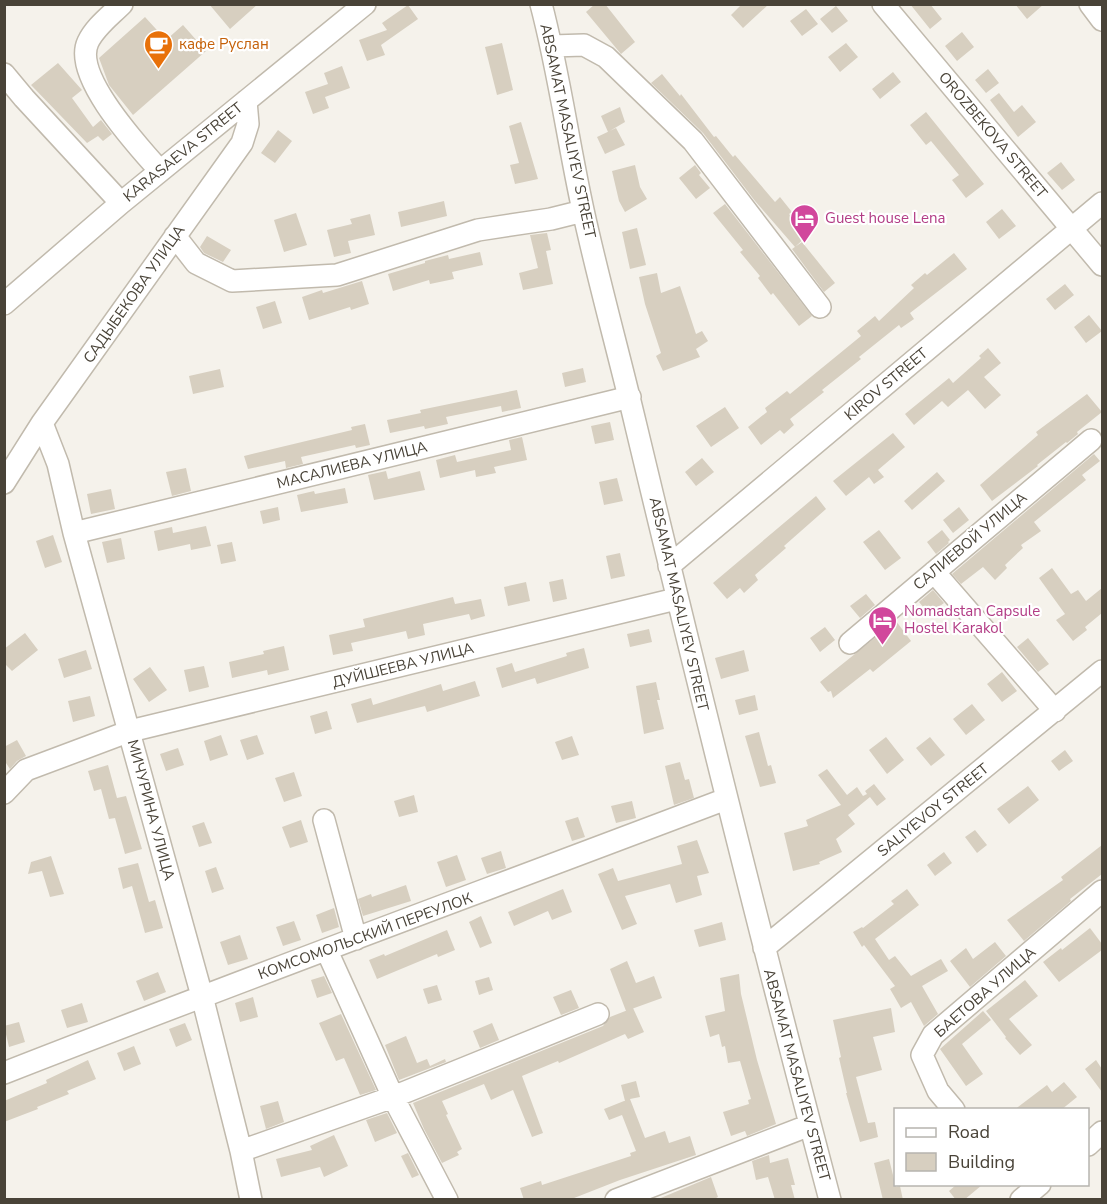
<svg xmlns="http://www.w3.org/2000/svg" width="1107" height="1204" viewBox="0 0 1107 1204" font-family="'Nunito Sans',sans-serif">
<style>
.building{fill:#d7cfc0}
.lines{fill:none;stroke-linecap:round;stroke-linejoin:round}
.minor-casing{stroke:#c1baad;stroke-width:24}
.minor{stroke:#fff;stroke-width:21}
.labels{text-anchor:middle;stroke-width:4.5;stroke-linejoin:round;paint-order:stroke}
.food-label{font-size:15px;fill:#c56008;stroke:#fff;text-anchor:start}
.street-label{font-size:15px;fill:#494338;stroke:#fff}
.hotel-label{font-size:15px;fill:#b23c85;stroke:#fff;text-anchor:start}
</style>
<rect width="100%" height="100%" fill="#f5f2eb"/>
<!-- building -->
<path class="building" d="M209 4H258L230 29Z
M595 4H605L635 42 621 54 586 12Z
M742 4H769L743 28 731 15Z
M910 4H930L942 19 930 29Z
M1015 4H1044L1027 19Z
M408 5 418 19 381 45 385 55 367 61 359 40 387 30 382 23Z
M836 6 848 21 832 33 820 19Z
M806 9 818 24 802 36 790 21Z
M145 17 166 40 183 25 206 51 133 115 109 85 99 58Z
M962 32 974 47 957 61 945 46Z
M502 43 513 90 497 95 485 47Z
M846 43 858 57 840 72 828 57Z
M58 63 82 90 72 98 93 127 101 120 112 134 103 141 98 136 87 143 31 85Z
M342 66 350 88 325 97 329 108 313 114 305 92 328 84 324 73Z
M988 69 999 83 986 93 975 80Z
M893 72 901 82 880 99 872 89Z
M662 74 680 96 681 94 714 137 716 136 733 157 735 155 775 202 780 197 792 212 789 214 808 235 795 247 755 201 703 133 651 83Z
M999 93 1014 112 1022 105 1036 122 1018 137 990 100Z
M620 107 625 122 608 132 601 116Z
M926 112 984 184 966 198 952 180 959 175 931 141 926 145 910 125Z
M521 122 538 179 515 184 510 165 519 163 509 126Z
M616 128 625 145 605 154 597 137Z
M278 130 292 141 275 163 261 153Z
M1061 162 1075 180 1062 190 1047 173Z
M635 165 640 187 647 199 625 212 619 201 612 171Z
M695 165 701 173 699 175 710 188 696 199 679 178Z
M444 201 447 216 401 227 398 212Z
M725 204 812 316 799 326 773 293 771 295 758 278 760 276 740 252 743 250 713 213Z
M1002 209 1016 226 999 239 986 222Z
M296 213 307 245 284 252 274 220Z
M370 214 375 235 348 241 351 253 334 257 327 230 352 224 350 219Z
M637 228 646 265 630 269 622 232Z
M547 233 551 250 546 251 553 284 523 290 519 273 538 268 530 235Z
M207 236 231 250 223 262 204 253 200 247Z
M802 242 835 283 824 292 792 249Z
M480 252 483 265 452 272 454 279 430 284 429 280 393 291 388 274 425 263V261L448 255 449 259Z
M954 253 967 269 910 313 914 319 901 328 899 325 859 357 861 359 822 390 824 392 790 419 794 425 784 434 780 430 761 445 748 427 767 412 765 408 787 391 790 394 828 363 861 336 857 331 875 316 879 321 914 288 911 285 925 273 927 275Z
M657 273 661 293 680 286 696 334 702 331 708 341 696 349 700 357 663 371 656 356 661 353 645 304 639 277Z
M362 281 369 304 351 310 350 307 309 320 302 297 322 290 323 293Z
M1065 284 1074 295 1055 310 1046 299Z
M275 301 282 323 263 329 256 307Z
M1089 315 1102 331 1086 343 1074 327Z
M988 348 1001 363 984 377 1001 395 985 409 968 390 948 407 942 401 914 425 905 414 949 378 953 383 981 358 979 356Z
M583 368 586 382 565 387 562 373Z
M220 369 224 387 193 394 189 376Z
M517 390 521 408 502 412 501 406 446 417 448 424 425 429 424 426 390 433 387 420 421 413 420 410Z
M1087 394 1102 412 1077 432 1078 434 1067 443 1066 442 1037 465 1038 466 992 501 980 485 1038 435 1036 432Z
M725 407 739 428 711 447 696 426Z
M610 422 614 440 595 444 591 426Z
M365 424 370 445 356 448 355 445 301 457 303 464 286 468 285 461 248 469 244 456 352 430 351 427Z
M893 433 905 447 878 470 884 477 874 484 869 477 846 496 833 481Z
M522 437 527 460 494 467 496 473 476 477 475 470 440 478 436 460 455 455 457 462 511 450 509 440Z
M1094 454 1100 461 1082 475 1086 480 1034 522 1041 531 1021 545 1023 548 1005 565 1007 568 995 580 983 567 961 584 952 574Z
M702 458 714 472 696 486 685 472Z
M186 468 191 491 172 496 166 472Z
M386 471 388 479 420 471 425 490 374 500 368 475Z
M937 472 945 481 912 510 904 501Z
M617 478 623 501 604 505 599 482Z
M345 488 348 503 301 512 297 495 314 491 315 494Z
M111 489 115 509 91 514 87 494Z
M816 496 826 509 784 546 786 548 755 575 758 580 744 593 740 588 727 599 713 583Z
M278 507 280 520 263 524 260 511Z
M959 507 969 520 953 533 943 520Z
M206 526 211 546 191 550 190 544 158 551 154 531 172 527 173 533Z
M879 530 901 558 885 570 863 542Z
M942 530 950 540 948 542 949 543 936 554 927 542Z
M53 535 62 562 45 568 36 541Z
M121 538 125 559 107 563 102 542Z
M232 542 236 561 221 564 217 545Z
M620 553 625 576 611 579 606 556Z
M1052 568 1071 594 1078 590 1086 601 1102 588V613L1085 627 1087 630 1073 641 1056 620 1065 614 1039 578Z
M563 579 567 599 553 602 549 582Z
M526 582 530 601 508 606 504 587Z
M933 590 944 603 929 614 919 602Z
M866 594 875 605 860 618 850 606Z
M453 597 455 604 481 599 485 616 471 620 469 614 423 624 425 635 408 639 406 631 351 643 353 651 333 655 329 635 365 627 363 619Z
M896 621 911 641 873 672 870 669 833 698 831 691 828 692 820 682Z
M825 627 835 640 820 652 810 638Z
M649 629 652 642 630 647 627 634Z
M25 633 38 650 12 671 4 663V649Z
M1028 638 1049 664 1038 672 1017 647Z
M284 646 289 670 268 675 267 670 232 678 229 662 264 654 263 651Z
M584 648 589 668 537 684 535 678 502 688 496 668 512 663 515 672 567 656 566 653Z
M86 650 92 669 64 678 58 659Z
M744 650 749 671 721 679 715 658Z
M204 666 209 687 189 692 184 670Z
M150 667 167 690 149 702 133 679Z
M1002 672 1017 691 1002 702 987 684Z
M475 681 480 696 427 712 425 706 357 723 351 704 371 698 373 705 441 684 443 691Z
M656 682 660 700H657L664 729 644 734 636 686Z
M755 695 758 710 739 715 735 700Z
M90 696 95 716 73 722 68 701Z
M972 704 985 720 966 735 953 719Z
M327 711 332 729 315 734 310 716Z
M759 732 768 766 771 765 776 783 760 787 745 736Z
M221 735 228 755 210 761 204 741Z
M257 735 264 754 247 760 240 740Z
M572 736 579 755 562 760 555 742Z
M886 737 904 760 887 774 869 750Z
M930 737 945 755 931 766 916 748Z
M17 740 26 756 17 761 10 769 4 760V747Z
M178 748 184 765 166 771 160 754Z
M1065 750 1073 761 1059 771 1051 761Z
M680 762 685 780 689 779 694 798 674 805 665 766Z
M108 765 117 798 126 796 142 849 125 854 115 818 109 819 101 789 94 791 88 771Z
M827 769 847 795 857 787 863 796 867 794 865 791 874 784 886 799 877 806 870 797 848 815 855 824 836 839 842 852 819 862 820 864 793 871 784 833 808 826 806 820 841 805 818 775Z
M294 772 302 796 284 802 275 778Z
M1028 786 1039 800 1009 824 997 809Z
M414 795 418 812 399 817 394 801Z
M632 801 636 818 616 823 611 806Z
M578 817 585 837 572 841 565 821Z
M301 820 308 842 290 848 282 827Z
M204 822 212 843 199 847 192 826Z
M975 830 987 845 977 853 965 837Z
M697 840 709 873 697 876 702 895 676 903 670 884 625 896 637 924 622 930 598 874 613 868 618 881 682 864 677 846Z
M1102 845V874L1070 899 1071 901 1024 941 1007 920 1063 880 1061 877Z
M501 851 506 868 487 874 481 858Z
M944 852 952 863 935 876 927 865Z
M457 855 466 880 446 887 437 862Z
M51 856 64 894 50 897 42 871 28 874 31 862Z
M138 863 149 902 155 900 163 928 145 933 132 886 123 889 118 868Z
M216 867 224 889 212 893 205 871Z
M406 885 411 901 363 916 358 899 371 894 372 897Z
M563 889 572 912 552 920 548 911 514 926 508 912Z
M907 889 919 905 875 939 889 960 895 956 911 976 941 959 948 971 922 986 938 1014 924 1026 911 1002 901 1008 890 989 895 986 864 945 862 947 853 932 862 927 863 928 894 904 891 901Z
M334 908 339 927 322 933 316 915Z
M481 916 492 943 480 948 469 922Z
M294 921 301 940 283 946 276 927Z
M722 922 726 940 699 947 694 930Z
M1090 928 1102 944V950L1059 982 1043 962 1061 948 1062 950Z
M447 930 455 950 438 957 437 954 377 979 369 960 384 954 385 956Z
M240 935 248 959 228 965 220 942Z
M995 942 1006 956 970 987 950 961 966 948 973 959Z
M627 961 636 983 654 976 662 998 626 1011 610 969Z
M158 972 166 992 144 1001 136 981Z
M739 974 741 994 757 1060 776 1124 747 1136 745 1131 731 1136 723 1112 749 1104 748 1100 751 1099 740 1061 728 1063 725 1046 722 1047 719 1034 710 1037 705 1016 725 1011 720 978Z
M324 976 332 993 317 998 311 980Z
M489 977 493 990 479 995 475 981Z
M1025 980 1038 996 1009 1019 1032 1045 1020 1055 1005 1038 1006 1037 986 1011Z
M437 985 442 1000 428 1004 423 989Z
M571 990 579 1008 561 1015 553 997Z
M253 997 258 1017 240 1022 235 1003Z
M82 1003 88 1022 67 1028 61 1010Z
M633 1008 644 1032 628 1039 625 1034 559 1063 558 1061 522 1076 543 1133 532 1137 513 1090 491 1100 484 1084 442 1101 448 1114 446 1115 462 1149 457 1152 459 1155 442 1163 424 1129 413 1103 603 1026 610 1017Z
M891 1008 895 1032 873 1037 882 1070 856 1077 868 1123 875 1122 878 1137 860 1142 846 1093H847L839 1058 841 1057 833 1020Z
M983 1011 991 1020 962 1044 983 1074 966 1086 940 1049Z
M341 1014 376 1090 360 1095 344 1058 336 1061 319 1023Z
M19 1022 25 1042 9 1047 4 1026Z
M185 1023 192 1040 176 1047 169 1029Z
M492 1023 499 1040 480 1048 473 1031Z
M406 1036 417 1063 427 1059 430 1066 445 1059 446 1062 399 1080 385 1045Z
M134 1046 141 1064 124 1071 117 1053Z
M88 1060 96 1079 67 1091 69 1094 37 1107 38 1109 4 1122V1101L47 1083 46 1080Z
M1096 1060 1102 1069V1092L1085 1069Z
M636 1081 640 1097 630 1099 645 1138 665 1131 669 1143 690 1136 696 1155 620 1180 569 1200H524L520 1188 541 1181 542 1185 631 1156 630 1153 636 1151 622 1115 609 1120 604 1109 629 1099 625 1101 621 1085Z
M1064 1082 1077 1097 1061 1110H1014L1047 1085 1052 1092Z
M278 1101 284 1122 266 1129 260 1106Z
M387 1113 397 1133 375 1142 366 1120Z
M334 1135 348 1166 324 1177 320 1167 281 1177 276 1159 312 1150 310 1146Z
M408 1153 419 1175 412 1178 401 1156Z
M769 1155 770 1163 788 1158 795 1185H791L795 1200H775L768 1177 756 1180 752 1161Z
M889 1159 896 1187 900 1186 903 1200H883L874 1163Z
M711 1177 718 1197 712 1200H656Z
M956 1185H982L964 1200H956L949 1191Z"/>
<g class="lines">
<defs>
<path id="minor" d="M122 4C110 16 95 27 88 42 72 76 139 147 160 171
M541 4C559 72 568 142 583 210 599 283 619 354 636 426 698 685 762 943 830 1200
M883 4 1102 265
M1090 4 1102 20
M552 46 584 45 606 57 693 141 820 307
M4 74 24 98 121 203
M175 236 196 263 232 281 337 275 478 230 551 219 583 211
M4 304 121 203 365 4
M42 423 58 464 74 533 202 996 241 1151 251 1200
M4 483 42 423 242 143 248 124 246 101
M74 533 630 397
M669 566 1102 203
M934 572 1055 711
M850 643 1091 440
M4 793 26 770 130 731 676 599
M324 820 356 939
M764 948 1102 671
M327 951 393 1097 447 1200
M4 1073C244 979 486 890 726 799
M954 1110 938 1091 922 1055 933 1035 1102 891
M1088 1145 1102 1132
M241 1151 393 1097 598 1014
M616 1200 810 1125
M1021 1200 1040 1184"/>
</defs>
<!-- minor casing -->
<use href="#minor" class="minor-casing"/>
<!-- minor -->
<use href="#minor" class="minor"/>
</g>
<!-- icons -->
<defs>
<symbol id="cafe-pin" viewBox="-11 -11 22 30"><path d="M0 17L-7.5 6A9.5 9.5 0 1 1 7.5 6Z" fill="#e8710a" stroke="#fff"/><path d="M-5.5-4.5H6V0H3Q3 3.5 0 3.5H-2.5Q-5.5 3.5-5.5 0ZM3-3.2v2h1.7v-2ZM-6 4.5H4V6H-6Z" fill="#fff"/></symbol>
<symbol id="hotel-pin" viewBox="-11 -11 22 30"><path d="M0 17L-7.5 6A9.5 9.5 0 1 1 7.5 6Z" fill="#d1479c" stroke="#fff"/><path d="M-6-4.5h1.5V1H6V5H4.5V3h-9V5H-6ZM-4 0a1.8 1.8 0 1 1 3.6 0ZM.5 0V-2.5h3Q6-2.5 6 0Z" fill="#fff"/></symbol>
</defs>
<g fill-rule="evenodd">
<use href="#cafe-pin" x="142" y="28" width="33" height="45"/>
<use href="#hotel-pin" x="788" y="202" width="33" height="45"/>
<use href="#hotel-pin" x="866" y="604" width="33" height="45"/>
</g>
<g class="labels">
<!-- food labels -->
<g class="food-label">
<text x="179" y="49">кафе Руслан</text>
</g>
<!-- street labels -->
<g class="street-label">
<text transform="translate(568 131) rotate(78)" y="5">ABSAMAT MASALIYEV STREET</text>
<text transform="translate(993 135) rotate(50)" y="5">OROZBEKOVA STREET</text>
<text transform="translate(183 152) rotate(-39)" y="5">KARASAEVA STREET</text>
<text transform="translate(134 294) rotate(-55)" y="5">САДЫБЕКОВА УЛИЦА</text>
<text transform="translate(886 384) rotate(-40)" y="5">KIROV STREET</text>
<text transform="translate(352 465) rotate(-14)" y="5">МАСАЛИЕВА УЛИЦА</text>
<text transform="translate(970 541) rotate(-40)" y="5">САЛИЕВОЙ УЛИЦА</text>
<text transform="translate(679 604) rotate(77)" y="5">ABSAMAT MASALIYEV STREET</text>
<text transform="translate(403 665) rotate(-14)" y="5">ДУЙШЕЕВА УЛИЦА</text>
<text transform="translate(151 810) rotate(75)" y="5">МИЧУРИНА УЛИЦА</text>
<text transform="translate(933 810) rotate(-39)" y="5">SALIYEVOY STREET</text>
<text transform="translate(365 936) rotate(-20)" y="5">КОМСОМОЛЬСКИЙ ПЕРЕУЛОК</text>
<text transform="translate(985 992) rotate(-41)" y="5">БАЕТОВА УЛИЦА</text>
<text transform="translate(797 1075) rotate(75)" y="5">ABSAMAT MASALIYEV STREET</text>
</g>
<!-- hotel labels -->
<g class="hotel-label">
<text x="825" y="223">Guest house Lena</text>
<text x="904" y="616">Nomadstan Capsule<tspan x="904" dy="17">Hostel Karakol</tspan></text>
</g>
</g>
<!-- border -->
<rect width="1107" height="1204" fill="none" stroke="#494338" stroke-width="12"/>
<!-- legend -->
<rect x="894" y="1108" width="195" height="78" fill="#ffffff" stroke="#b6b4af" stroke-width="1.5"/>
<rect x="906" y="1128" width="30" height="9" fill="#ffffff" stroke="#b6b4af" stroke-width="1.5"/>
<text x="948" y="1138" font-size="18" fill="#494338">Road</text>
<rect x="906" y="1153" width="30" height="18" fill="#d7cfc0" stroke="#b6b4af" stroke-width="1.5"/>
<text x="948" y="1168" font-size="18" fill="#494338">Building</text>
</svg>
